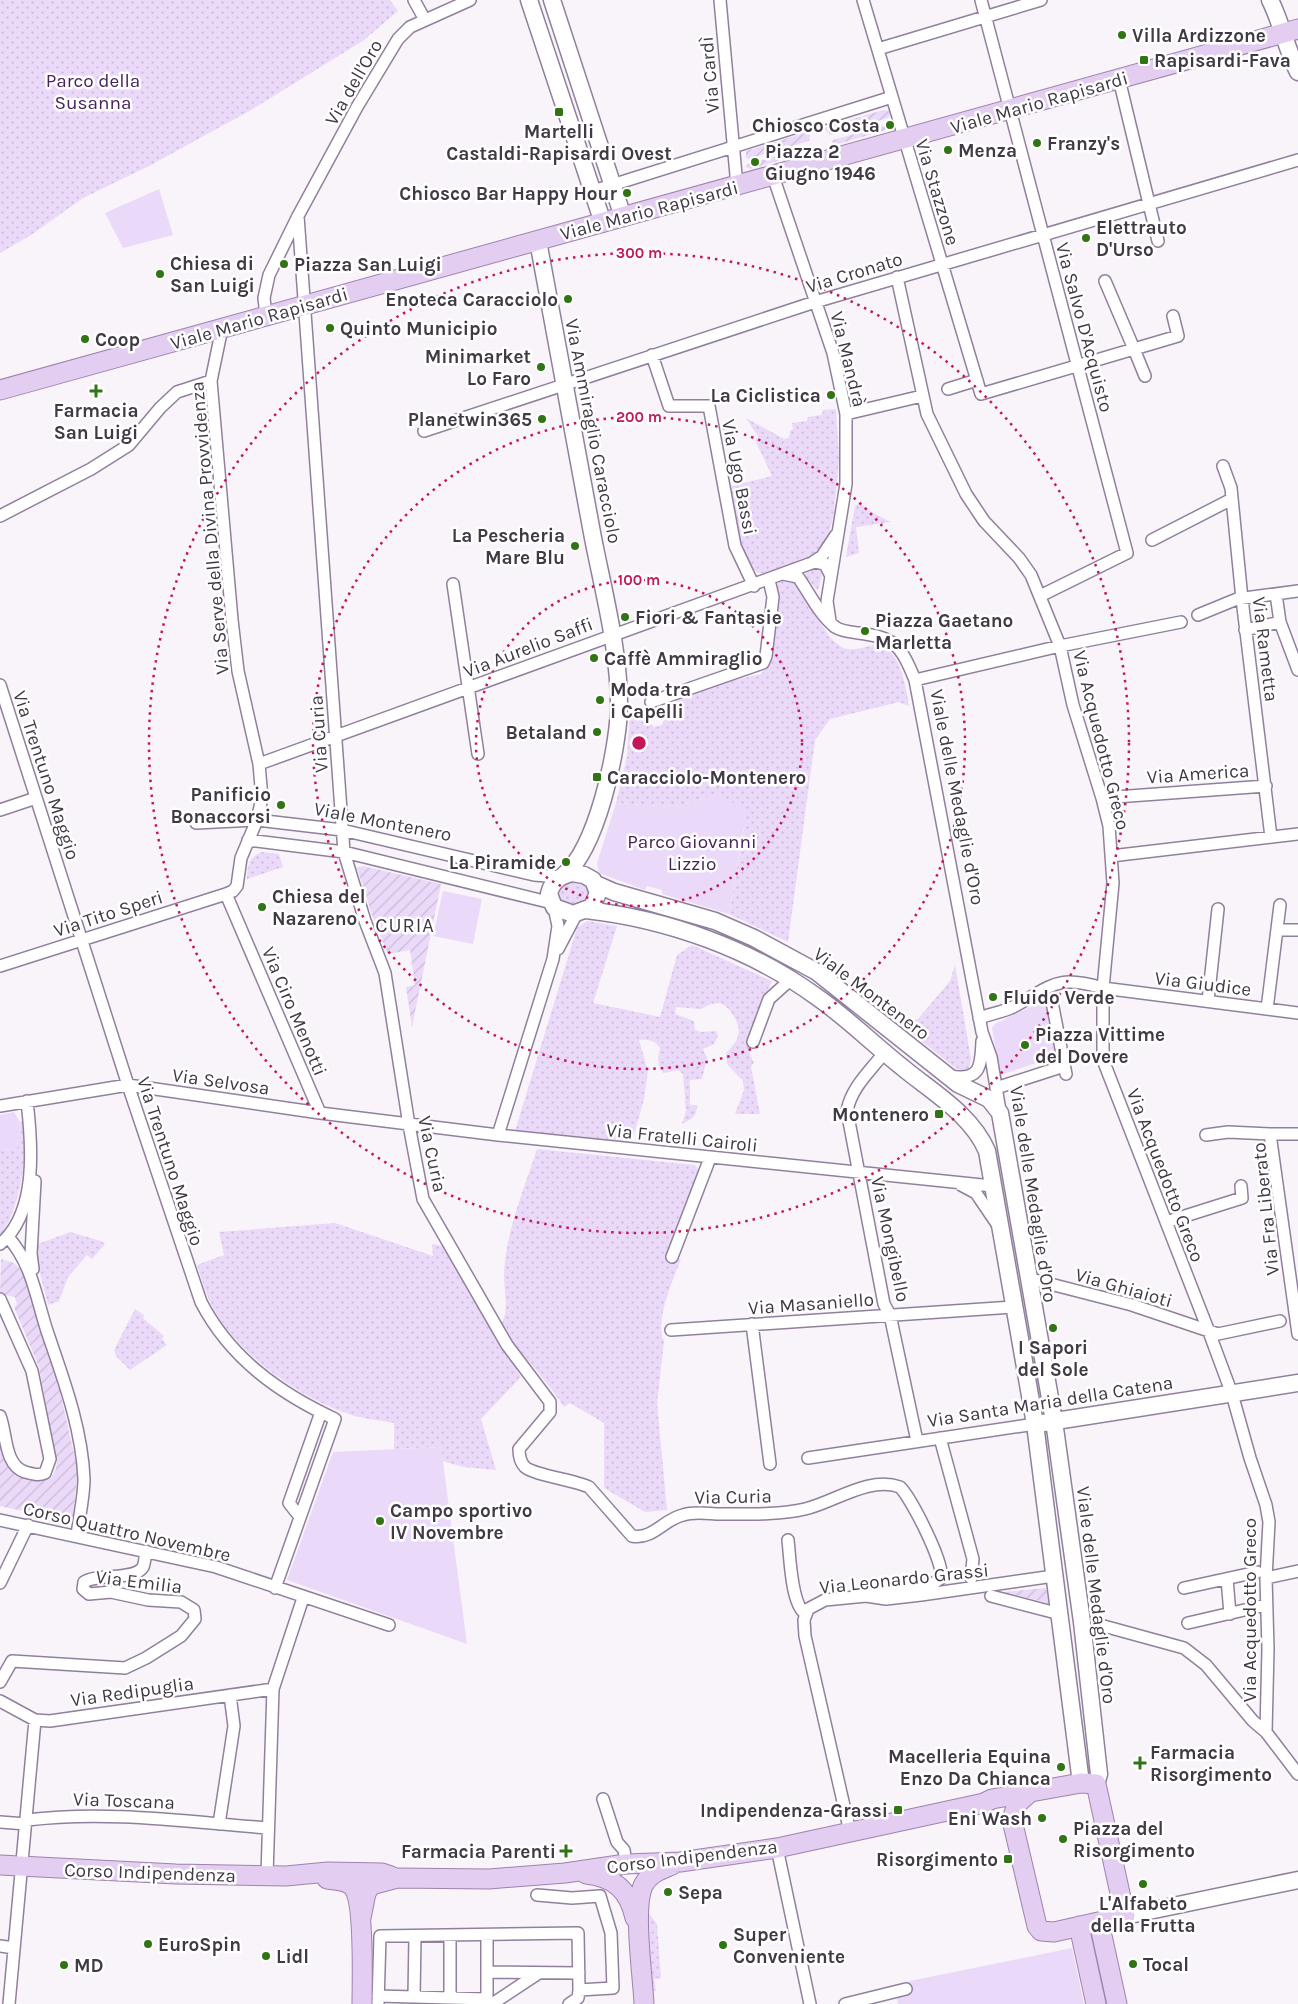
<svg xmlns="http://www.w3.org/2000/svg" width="1298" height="2004" viewBox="0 0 1298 2004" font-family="Karla,sans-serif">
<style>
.grass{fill:url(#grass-dots)}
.park{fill:#ebd9f9}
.garden{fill:url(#garden-furrows)}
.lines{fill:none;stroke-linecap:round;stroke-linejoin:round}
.street-casing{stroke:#91809d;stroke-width:14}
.secondary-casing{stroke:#91809d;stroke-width:19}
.primary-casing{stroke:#9e83af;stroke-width:21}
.street{stroke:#fff;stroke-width:11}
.secondary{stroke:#fff;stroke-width:16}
.primary{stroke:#e3cdf1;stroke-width:19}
.ring{fill:none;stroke:#c2185b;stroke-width:2.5;stroke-dasharray:2.5 5}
.poi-dot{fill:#307414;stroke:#fff;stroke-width:2}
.labels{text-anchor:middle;stroke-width:5;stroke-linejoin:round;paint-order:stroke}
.poi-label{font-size:19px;font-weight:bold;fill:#413a46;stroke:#fff;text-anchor:start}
.street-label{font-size:19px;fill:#413a46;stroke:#fff}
.park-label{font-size:19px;fill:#47235b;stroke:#fff}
.neighbourhood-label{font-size:20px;letter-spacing:1px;fill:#413a46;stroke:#fff}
.centre{fill:#c2185b;stroke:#fff;stroke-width:2.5}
.ring-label{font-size:15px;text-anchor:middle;font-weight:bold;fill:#c2185b;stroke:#fff;stroke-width:5;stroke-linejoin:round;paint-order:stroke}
</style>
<defs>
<pattern id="grass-dots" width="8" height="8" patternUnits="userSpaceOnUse" patternTransform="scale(1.25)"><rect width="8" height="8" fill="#ebd9f9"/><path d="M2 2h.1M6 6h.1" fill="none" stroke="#cbbbd7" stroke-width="1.8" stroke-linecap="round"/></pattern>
<pattern id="garden-furrows" width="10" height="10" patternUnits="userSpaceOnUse" patternTransform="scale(1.25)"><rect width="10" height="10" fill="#ebd9f9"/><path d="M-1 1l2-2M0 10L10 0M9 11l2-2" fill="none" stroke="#cbbbd7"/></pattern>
</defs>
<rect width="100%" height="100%" fill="#f8f4fa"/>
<!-- grass -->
<path class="grass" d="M0 0H390L398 11 364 40 251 110 149 166 83 198 31 235 0 253Z
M836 409 839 460 834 511 828 539 812 555 769 574 758 573 751 568 739 548 730 494 731 486 772 476 755 440 759 438 746 418 784 439 789 438 790 431 793 429 792 423 807 421 808 417 822 415 823 410Z
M860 503 873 513 891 522 856 527 859 553 846 557 855 506Z
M820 567 823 570 818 591 805 576 806 573Z
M787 579C814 588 819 642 847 649 858 651 871 644 882 644 901 656 906 686 909 706L899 702 830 719 815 740 788 942 729 914 744 830 716 795 675 807 616 803 627 757 630 713 640 707 642 713 654 727 662 725 671 705 682 698 722 683 761 674 770 665 776 584Z
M262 852 279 854 283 867 247 879C247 866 249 857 262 852Z
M582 880 593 893 582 907 561 906 555 890 563 881Z
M587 921 617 926 593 1003 660 1017 677 955 692 945 772 981C764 999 739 1045 754 1062L751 1067 760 1114H735L744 1090 743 1081 727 1064 726 1054C729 1049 733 1046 736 1041 744 1027 732 1010 721 1003L711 1004 701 1009 676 1007 675 1014 694 1021 695 1030 701 1032 716 1031 718 1036 714 1044 703 1049 707 1058 702 1079 690 1080V1105H697C697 1117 691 1119 682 1124L686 1111 683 1074 678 1070 664 1073C656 1066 658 1058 660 1048 655 1040 648 1039 639 1040L648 1071 644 1099 632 1142 597 1141 515 1131 577 928Z
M955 965 971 1059 969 1069 963 1071 954 1067 894 1019 903 1023 918 1019 950 981Z
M25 1120C27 1153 21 1209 0 1235V1150L17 1149 20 1122Z
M537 1149 695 1165 700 1174 666 1262 681 1259C673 1279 654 1323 664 1341L657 1403 667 1510 645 1512 604 1488V1423L570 1403 564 1407C545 1378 521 1354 500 1326 510 1311 504 1293 504 1276 505 1233 524 1190 537 1149Z
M335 1223 433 1256 432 1244 442 1246 521 1377 481 1419 496 1470 464 1467 442 1461 441 1447 394 1449V1423C379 1420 361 1419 346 1413 297 1396 238 1354 213 1308 206 1295 202 1280 197 1265L224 1255 219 1232Z
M70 1232 101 1241 105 1244 92 1259 87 1255 68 1277 59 1301 48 1305 35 1253 38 1244Z
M135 1309 144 1315 143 1318 164 1336 162 1339 167 1345 130 1370 116 1356 114 1350Z
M647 1888 648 1912 657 1924 661 1978 654 1979 656 1991 649 1992Z"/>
<!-- park -->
<path class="park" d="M159 189 173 235 123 248 105 213Z
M716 795 747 809 729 914 662 894V890L647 886 645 890 599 873 597 863 616 803 675 807Z
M443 891 482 899 473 944 433 936Z
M1048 998 1060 1055 1000 1075 992 1028 995 1024Z
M14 1112 20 1122 17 1149 0 1150V1115Z
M441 1447 467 1644 287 1580 333 1452Z
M1072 1948 1084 2004H898L896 1994 907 1992 905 1982Z"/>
<!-- garden -->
<path class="garden" d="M883 110 889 111 890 115 888 118 831 135 823 128Z
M885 125 886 130 831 146 833 140Z
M811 131 809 141 748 159 746 158V151Z
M810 146 815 150 751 169 746 167 748 164Z
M363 866 441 884 412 1027 406 987 415 985 410 950 388 954 372 915 357 868Z
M1 1259 14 1263 24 1273 58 1382 78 1472 72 1522 0 1506V1430L7 1460C23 1471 54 1497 57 1461L39 1367 14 1307 17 1304 15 1297 0 1294Z
M1046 1588 1049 1603 1004 1592Z"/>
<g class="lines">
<defs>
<path id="street" d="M414 0 425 20
M720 0 737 186
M863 0 981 394 1134 349 1105 281
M981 0 1127 553 1040 596
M878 49 1041 0
M1119 79 1158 241
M773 176 833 353 846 414V484L827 601 830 621
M593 191 892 97
M298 216 344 852 365 921 385 973 409 1125 423 1199 507 1345 550 1402V1412L519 1449C519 1455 520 1462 525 1467 534 1475 574 1480 589 1487L632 1536C653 1540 664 1519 683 1515 695 1511 709 1514 721 1514 748 1514 779 1515 805 1509 835 1502 868 1476 900 1487 911 1498 945 1564 941 1578L931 1585 886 1590 866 1596
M897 277 927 414 966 494 984 521 1019 558 1031 575 1060 646 1073 705 1102 798 1109 826 1113 883 1103 988V1060L1209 1332 1232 1394 1250 1458 1266 1505 1269 1522 1266 1578 1268 1649 1266 1732
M266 315 264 298 269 275 298 216 357 107 398 39 410 27 470 0
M652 355 669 406H709L735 546 754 586
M1145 376 1134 349 1178 336 1173 316
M948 389 977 380
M846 414 922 396
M424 431 815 302 1298 160
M1223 466 1231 488 1242 599 1271 837
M0 516 91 469 129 445 160 408 177 392 211 381
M1152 540 1232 499
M813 562 822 556 836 535
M783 574 798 577C810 594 819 614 835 627 841 631 850 632 858 633 895 637 901 646 915 680L982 1032 991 1057 1000 1111
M453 584 478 754
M1276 594 1280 622 1298 670
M1198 615 1237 599 1298 591
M1245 630 1280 622
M915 680 1060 646 1181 622
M0 685 128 1085 201 1302C230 1358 279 1393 335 1419L275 1588
M651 702 763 663 766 656 773 597 769 580
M259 764 809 564 815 562 825 564 830 574
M1102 798 1266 786
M0 810 36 798
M196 823 257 820 342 830 534 875 560 877
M248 840 344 852 552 903
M1111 856 1298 834
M226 894 320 1113
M1277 930H1298
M558 949 577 913
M0 966 226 894 233 891 237 886 241 858 257 820 262 798 259 764 238 671 232 620 211 381 222 328
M1208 1001 1218 909
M1052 1002 1066 1074
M1267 1009 1280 905
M979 1018C990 1014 1003 1012 1013 1007 1053 986 1055 974 1103 988L1298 1013
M753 1042 769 999 790 980
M884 1053C870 1071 851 1088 847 1111L884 1304 890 1315 917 1441
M949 1076C980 1081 981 1068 982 1041
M996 1088 1058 1068
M0 1106 128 1085 320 1113 498 1135 992 1186
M1298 1134H1270L1298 1334
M498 1135 553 959 558 926 554 907
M1206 1135 1228 1132 1270 1134
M961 1185 976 1193 997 1224
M1166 1222 1242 1198 1241 1186
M8 1237C32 1264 36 1297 47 1331 63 1378 82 1428 84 1479 84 1497 79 1517 77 1536
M0 1244C38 1213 32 1144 27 1101
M672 1257 710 1158
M33 1269 31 1254 35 1181
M1027 1278 1132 1305 1218 1334 1280 1321
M0 1299 32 1371 50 1459 45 1473C38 1476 33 1474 25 1472 4 1465 7 1434 0 1416
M752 1324 770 1464
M671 1330 1013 1307
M940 1438 973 1559 971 1578
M808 1458 1035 1424
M300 1517 289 1503 321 1412
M0 1520 216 1567 389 1625
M788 1540C790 1556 791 1604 805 1613
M1266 1578 1298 1571
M1227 1579 1230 1614
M0 1583 28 1525
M1184 1588 1257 1572
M991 1596 1060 1614
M1188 1623 1266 1605
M1100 1625 1184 1648 1206 1665 1253 1721 1266 1732 1298 1774
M0 1682 12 1661 125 1668 146 1658 181 1636 195 1619 194 1610 181 1602 148 1600 111 1592 89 1594 83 1589 84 1582C97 1573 135 1581 143 1567 145 1563 145 1555 146 1551
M0 1701 35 1720 50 1721 273 1689
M603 1799 617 1842 624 1850 626 1864
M27 1820C107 1810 188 1822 268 1828
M0 1822 26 1824
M219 1824 234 1726 230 1695
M850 1832 805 1636 804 1620 808 1609 825 1600 866 1596 886 1599 921 1595 1054 1576
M777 1848 810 2004
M267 1875 273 1689 303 1598
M537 1895 572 1898 600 1896 611 1933 613 1988 579 1990
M0 1946 14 1948
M487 1972 579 1973
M378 1996 487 1999
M414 1997 415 1936
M450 1998V1935
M9 2004 35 1720
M378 2004 380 1936 578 1933 579 1990 578 1998 569 2004
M487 2004V1935
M492 2004 539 1973
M845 2004 906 1989"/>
<path id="secondary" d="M529 0 603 223
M552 0 623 217
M1270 0C1282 24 1286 48 1298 72
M538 241C556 340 575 439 593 538 604 594 620 653 619 710 617 753 597 848 564 875
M572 873 584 875 593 880 598 893 592 907 573 914 554 907 549 894C552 881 560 876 572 873Z
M596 884 614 892 715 921 754 938 817 972 958 1084 989 1099 1000 1113 1054 1421 1082 1622 1099 1774 1096 1784
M586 910C667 919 751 949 817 997 847 1018 873 1044 902 1067 932 1092 971 1114 987 1151L1035 1424 1081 1783
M1043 1423 1298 1383
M1125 1916 1298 1880"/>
<path id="primary" d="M0 390 1298 29
M0 1865 176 1874 286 1876 328 1872 382 1873 391 1876
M586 1874C614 1877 629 1890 635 1918
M327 1879C335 1880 346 1880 352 1886 365 1899 362 1983 362 2004
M361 1918 366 1893 371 1885 397 1878 489 1879 565 1873 626 1864 680 1862 777 1848 984 1803 992 1799 1081 1783 1096 1784 1125 1916 1054 1932 1041 1931 1037 1926 1012 1820 1017 1804 1028 1794
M1099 1922 1117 2004
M1079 1926 1096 2004
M644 2004C643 1977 632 1905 644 1884 650 1873 661 1870 672 1865"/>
</defs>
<!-- street casing -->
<use href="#street" class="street-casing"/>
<!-- secondary casing -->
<use href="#secondary" class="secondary-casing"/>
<!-- primary casing -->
<use href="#primary" class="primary-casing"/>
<!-- street -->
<use href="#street" class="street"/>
<!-- secondary -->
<use href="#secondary" class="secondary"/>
<!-- primary -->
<use href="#primary" class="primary"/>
</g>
<!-- distance rings -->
<g class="ring">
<circle cx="639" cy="743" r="163"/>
<circle cx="639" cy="743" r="326"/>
<circle cx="639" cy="743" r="490"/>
</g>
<!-- markers -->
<g class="poi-dot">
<circle cx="1122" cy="35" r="5"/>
<rect x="1139" y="55" width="10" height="10" rx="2.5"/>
<rect x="554" y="107" width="10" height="10" rx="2.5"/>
<circle cx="890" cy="125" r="5"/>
<circle cx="1037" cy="143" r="5"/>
<circle cx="948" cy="150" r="5"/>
<circle cx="755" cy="162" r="5"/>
<circle cx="627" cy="193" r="5"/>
<circle cx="1086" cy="238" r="5"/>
<circle cx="284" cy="264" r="5"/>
<circle cx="160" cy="274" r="5"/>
<circle cx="568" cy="299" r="5"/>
<circle cx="330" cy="328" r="5"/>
<circle cx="85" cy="339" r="5"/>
<circle cx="541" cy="367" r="5"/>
<path d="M93.5 383.5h5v5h5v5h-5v5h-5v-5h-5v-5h5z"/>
<circle cx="831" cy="395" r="5"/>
<circle cx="542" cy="419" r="5"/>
<circle cx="575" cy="546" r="5"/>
<circle cx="625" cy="617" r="5"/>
<circle cx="865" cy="631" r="5"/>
<circle cx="594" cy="658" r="5"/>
<circle cx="600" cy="700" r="5"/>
<circle cx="597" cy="732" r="5"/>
<rect x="592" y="772" width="10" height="10" rx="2.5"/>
<circle cx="281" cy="805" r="5"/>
<circle cx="566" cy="862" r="5"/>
<circle cx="262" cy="907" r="5"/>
<circle cx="993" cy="997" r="5"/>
<circle cx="1025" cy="1045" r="5"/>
<rect x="934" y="1109" width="10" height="10" rx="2.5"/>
<circle cx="1053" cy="1328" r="5"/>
<circle cx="380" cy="1521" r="5"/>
<path d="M1137.5 1755.5h5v5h5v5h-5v5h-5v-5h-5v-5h5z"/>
<circle cx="1061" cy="1767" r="5"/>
<rect x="893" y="1805" width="10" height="10" rx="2.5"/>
<circle cx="1042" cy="1818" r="5"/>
<circle cx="1063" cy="1839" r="5"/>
<path d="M563.5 1843.5h5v5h5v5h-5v5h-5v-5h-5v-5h5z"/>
<rect x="1003" y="1854" width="10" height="10" rx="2.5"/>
<circle cx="1143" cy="1884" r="5"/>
<circle cx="668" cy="1892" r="5"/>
<circle cx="148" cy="1944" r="5"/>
<circle cx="723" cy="1945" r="5"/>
<circle cx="266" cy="1956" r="5"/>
<circle cx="1133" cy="1964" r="5"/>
<circle cx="64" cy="1965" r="5"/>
</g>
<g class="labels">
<!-- poi labels -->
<g class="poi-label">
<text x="1132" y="42">Villa Ardizzone</text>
<text x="1154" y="67">Rapisardi-Fava</text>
<text x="880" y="132" text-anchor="end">Chiosco Costa</text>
<text x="559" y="138" text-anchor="middle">Martelli<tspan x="559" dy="22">Castaldi-Rapisardi Ovest</tspan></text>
<text x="1047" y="150">Franzy's</text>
<text x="958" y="157">Menza</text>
<text x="765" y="158">Piazza 2<tspan x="765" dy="22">Giugno 1946</tspan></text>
<text x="617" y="200" text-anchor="end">Chiosco Bar Happy Hour</text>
<text x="1096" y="234">Elettrauto<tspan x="1096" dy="22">D'Urso</tspan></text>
<text x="170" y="270">Chiesa di<tspan x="170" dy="22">San Luigi</tspan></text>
<text x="294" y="271">Piazza San Luigi</text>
<text x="558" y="306" text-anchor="end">Enoteca Caracciolo</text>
<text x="340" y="335">Quinto Municipio</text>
<text x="95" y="346">Coop</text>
<text x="531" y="363" text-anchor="end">Minimarket<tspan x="531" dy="22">Lo Faro</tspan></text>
<text x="821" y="402" text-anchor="end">La Ciclistica</text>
<text x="96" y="417" text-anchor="middle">Farmacia<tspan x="96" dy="22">San Luigi</tspan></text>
<text x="532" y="426" text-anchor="end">Planetwin365</text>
<text x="565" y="542" text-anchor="end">La Pescheria<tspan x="565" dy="22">Mare Blu</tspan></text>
<text x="635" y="624">Fiori &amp; Fantasie</text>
<text x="875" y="627">Piazza Gaetano<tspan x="875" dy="22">Marletta</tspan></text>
<text x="604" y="665">Caffè Ammiraglio</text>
<text x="610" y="696">Moda tra<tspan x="610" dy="22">i Capelli</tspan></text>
<text x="587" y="739" text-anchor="end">Betaland</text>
<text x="607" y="784">Caracciolo-Montenero</text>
<text x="271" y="801" text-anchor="end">Panificio<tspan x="271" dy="22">Bonaccorsi</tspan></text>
<text x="556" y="869" text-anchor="end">La Piramide</text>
<text x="272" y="903">Chiesa del<tspan x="272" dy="22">Nazareno</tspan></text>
<text x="1003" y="1004">Fluido Verde</text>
<text x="1035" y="1041">Piazza Vittime<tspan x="1035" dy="22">del Dovere</tspan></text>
<text x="929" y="1121" text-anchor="end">Montenero</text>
<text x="1053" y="1354" text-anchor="middle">I Sapori<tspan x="1053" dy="22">del Sole</tspan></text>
<text x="390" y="1517">Campo sportivo<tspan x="390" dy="22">IV Novembre</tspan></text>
<text x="1150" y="1759">Farmacia<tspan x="1150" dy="22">Risorgimento</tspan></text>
<text x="1051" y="1763" text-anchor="end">Macelleria Equina<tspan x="1051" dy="22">Enzo Da Chianca</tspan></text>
<text x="888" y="1817" text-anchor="end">Indipendenza-Grassi</text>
<text x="1032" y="1825" text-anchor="end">Eni Wash</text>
<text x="1073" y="1835">Piazza del<tspan x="1073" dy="22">Risorgimento</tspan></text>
<text x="556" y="1858" text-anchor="end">Farmacia Parenti</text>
<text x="998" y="1866" text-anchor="end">Risorgimento</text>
<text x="678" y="1899">Sepa</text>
<text x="1143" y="1910" text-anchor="middle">L'Alfabeto<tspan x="1143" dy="22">della Frutta</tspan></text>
<text x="733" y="1941">Super<tspan x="733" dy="22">Conveniente</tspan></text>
<text x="158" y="1951">EuroSpin</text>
<text x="276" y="1963">Lidl</text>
<text x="1143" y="1971">Tocal</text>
<text x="74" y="1972">MD</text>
</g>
<!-- street labels -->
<g class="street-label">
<text transform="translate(709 75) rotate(-95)" y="7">Via Cardì</text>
<text transform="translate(353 82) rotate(-60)" y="7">Via dell'Oro</text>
<text transform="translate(1039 102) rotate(-16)" y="7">Viale Mario Rapisardi</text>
<text transform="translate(938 192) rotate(73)" y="7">Via Stazzone</text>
<text transform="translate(649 210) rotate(-15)" y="7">Viale Mario Rapisardi</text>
<text transform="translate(854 272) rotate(-17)" y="7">Via Cronato</text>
<text transform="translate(259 318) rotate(-16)" y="7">Viale Mario Rapisardi</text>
<text transform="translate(1085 327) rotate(75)" y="7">Via Salvo D'Acquisto</text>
<text transform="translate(849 359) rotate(76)" y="7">Via Mandrà</text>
<text transform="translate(594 431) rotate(79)" y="7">Via Ammiraglio Caracciolo</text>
<text transform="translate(740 477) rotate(79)" y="7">Via Ugo Bassi</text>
<text transform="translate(209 528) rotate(-95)" y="7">Via Serve della Divina Provvidenza</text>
<text transform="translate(528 647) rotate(-21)" y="7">Via Aurelio Saffi</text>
<text transform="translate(1266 649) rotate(83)" y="7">Via Rametta</text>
<text transform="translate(318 734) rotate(-94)" y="7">Via Curia</text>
<text transform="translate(1102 740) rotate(76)" y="7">Via Acquedotto Greco</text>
<text transform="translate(1198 773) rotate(-4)" y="7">Via America</text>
<text transform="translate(47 775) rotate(72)" y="7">Via Trentuno Maggio</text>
<text transform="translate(958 797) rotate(79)" y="7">Viale delle Medaglie d'Oro</text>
<text transform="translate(383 821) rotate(11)" y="7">Viale Montenero</text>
<text transform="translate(108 913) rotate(-18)" y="7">Via Tito Speri</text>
<text transform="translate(1203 983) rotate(7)" y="7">Via Giudice</text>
<text transform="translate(872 993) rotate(37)" y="7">Viale Montenero</text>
<text transform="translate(295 1011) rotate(67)" y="7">Via Ciro Menotti</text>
<text transform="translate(221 1081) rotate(8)" y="7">Via Selvosa</text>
<text transform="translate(682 1137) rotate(6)" y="7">Via Fratelli Cairoli</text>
<text transform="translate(433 1154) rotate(78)" y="7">Via Curia</text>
<text transform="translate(171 1161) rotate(72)" y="7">Via Trentuno Maggio</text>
<text transform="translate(1166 1175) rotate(69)" y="7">Via Acquedotto Greco</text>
<text transform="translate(1034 1194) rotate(81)" y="7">Viale delle Medaglie d'Oro</text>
<text transform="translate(1265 1209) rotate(-96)" y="7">Via Fra Liberato</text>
<text transform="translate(891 1239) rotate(78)" y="7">Via Mongibello</text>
<text transform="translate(1124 1287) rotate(16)" y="7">Via Ghiaioti</text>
<text transform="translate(811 1303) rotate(-4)" y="7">Via Masaniello</text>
<text transform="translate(1050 1401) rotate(-9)" y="7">Via Santa Maria della Catena</text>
<text transform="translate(733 1496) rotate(-1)" y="7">Via Curia</text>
<text transform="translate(127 1531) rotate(13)" y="7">Corso Quattro Novembre</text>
<text transform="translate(904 1578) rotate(-6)" y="7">Via Leonardo Grassi</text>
<text transform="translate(139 1581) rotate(7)" y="7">Via Emilia</text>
<text transform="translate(1097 1595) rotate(83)" y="7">Viale delle Medaglie d'Oro</text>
<text transform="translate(1249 1610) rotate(-90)" y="7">Via Acquedotto Greco</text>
<text transform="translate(132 1691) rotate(-8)" y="7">Via Redipuglia</text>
<text transform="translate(124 1800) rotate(2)" y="7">Via Toscana</text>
<text transform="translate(692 1856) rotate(-7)" y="7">Corso Indipendenza</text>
<text transform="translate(150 1872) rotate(2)" y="7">Corso Indipendenza</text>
</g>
<!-- park labels -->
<g class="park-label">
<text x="93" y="87">Parco della<tspan x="93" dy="22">Susanna</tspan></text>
<text x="692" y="848">Parco Giovanni<tspan x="692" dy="22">Lizzio</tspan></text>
</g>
<!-- neighbourhood labels -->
<g class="neighbourhood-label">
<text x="405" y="932">CURIA</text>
</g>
</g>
<circle cx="639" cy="743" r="8" class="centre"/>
<g class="ring-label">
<text x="639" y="258">300 m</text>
<text x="639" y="422">200 m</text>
<text x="639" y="585">100 m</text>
</g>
</svg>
